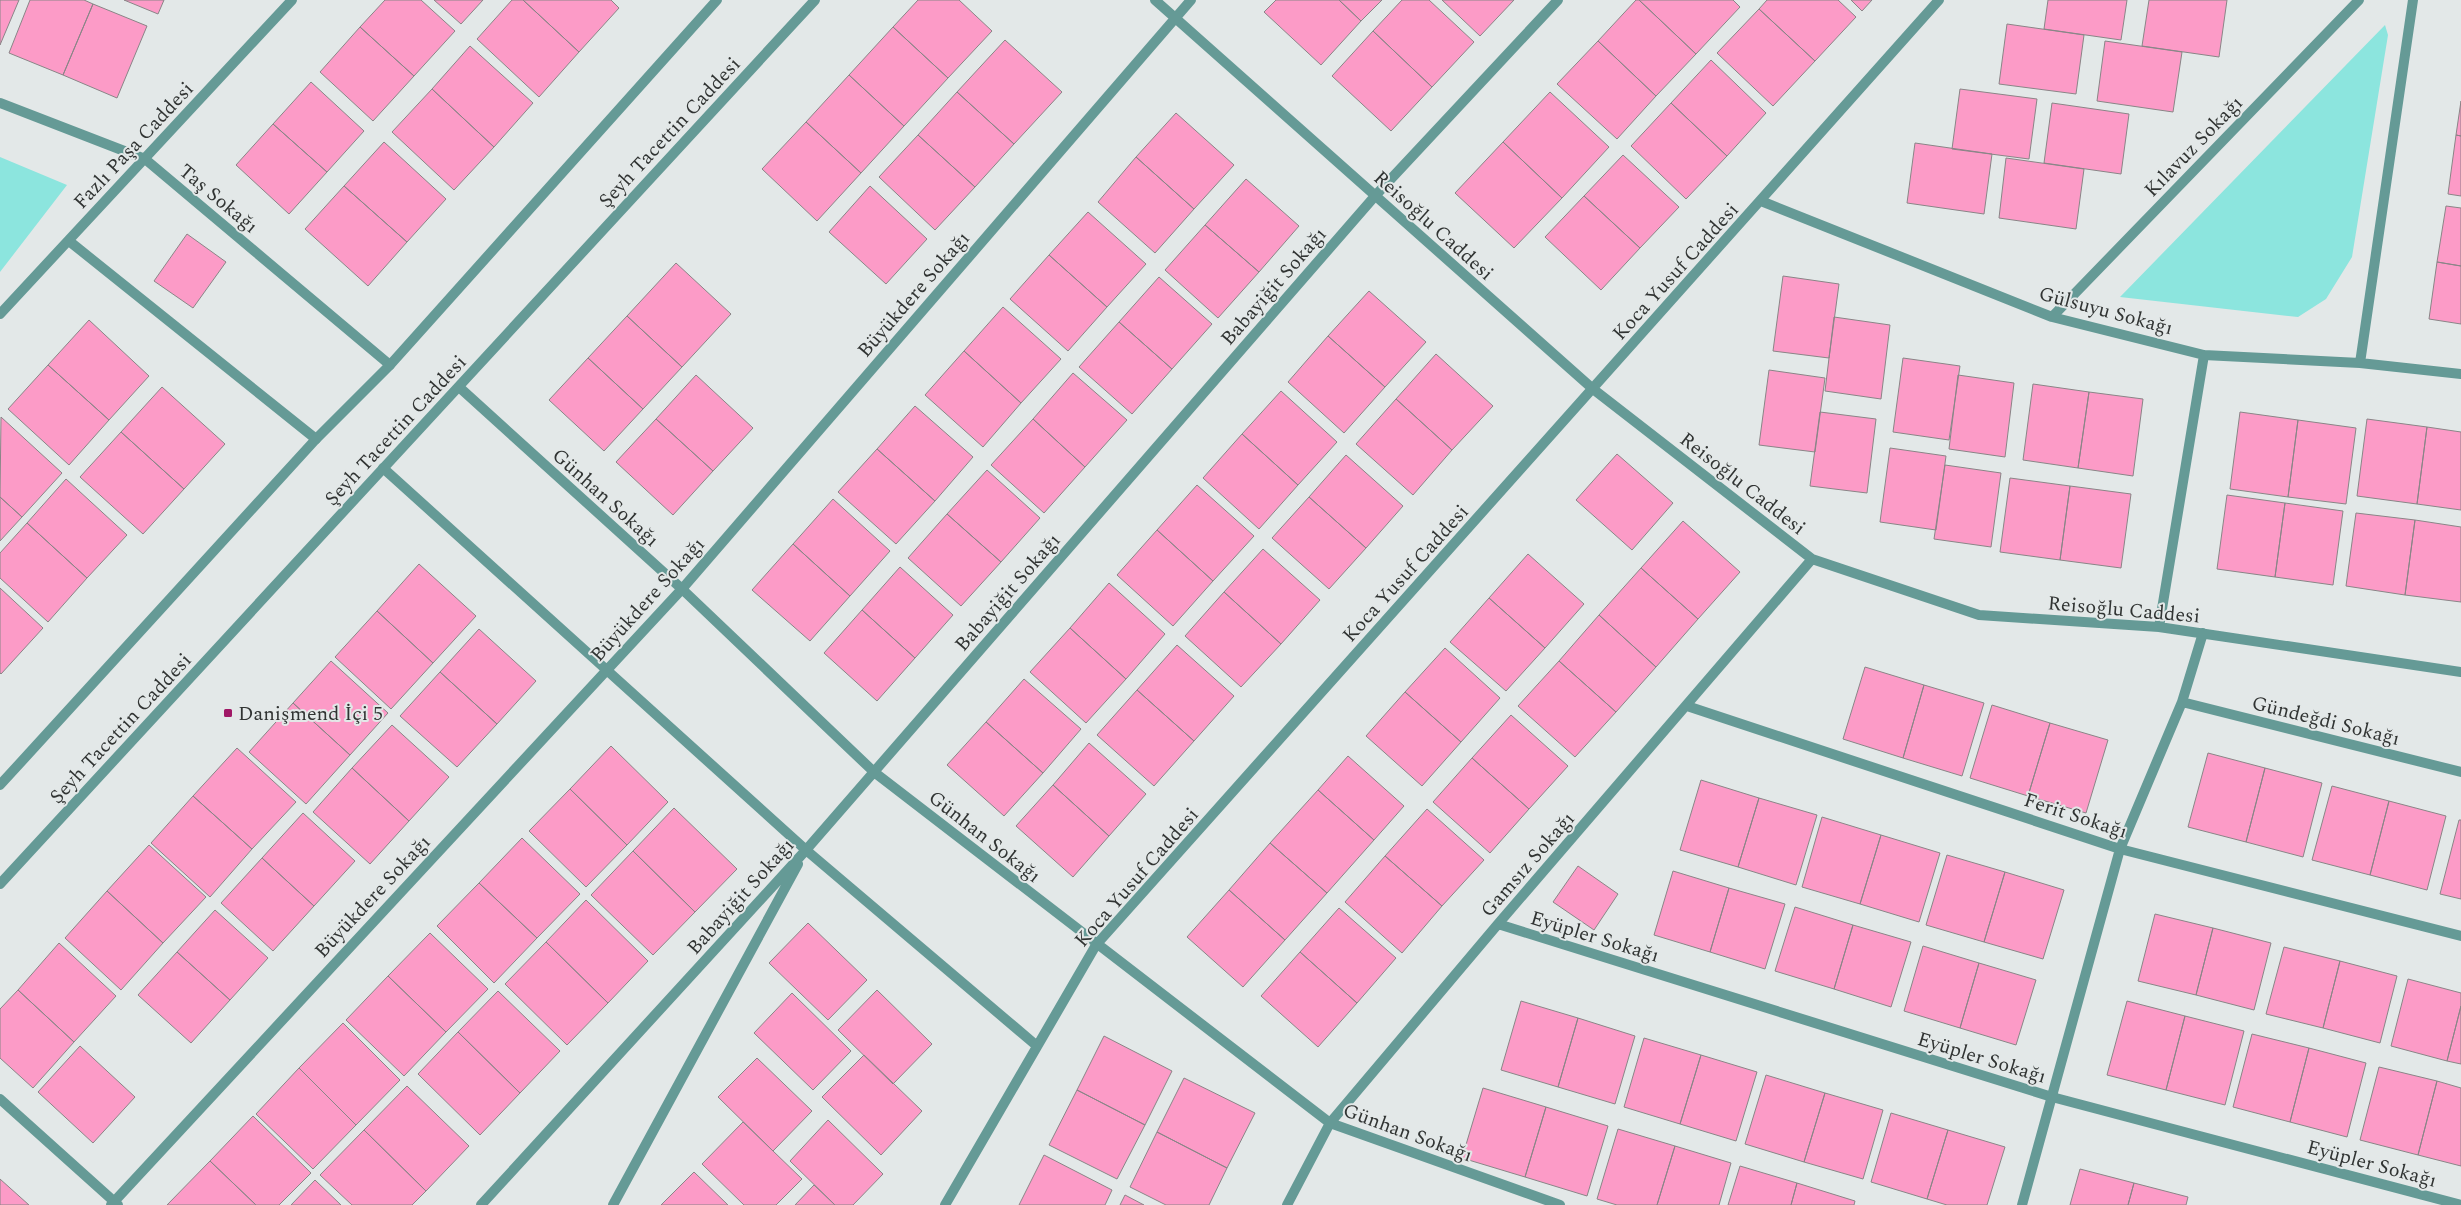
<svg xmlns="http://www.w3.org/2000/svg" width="2461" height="1205" viewBox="0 0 2461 1205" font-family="Spectral,serif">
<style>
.green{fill:#8ce5de}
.building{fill:#fc9bc7;stroke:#8a8587}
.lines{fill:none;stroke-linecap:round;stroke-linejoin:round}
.minor{stroke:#659a96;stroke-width:10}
.tertiary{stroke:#659a96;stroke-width:10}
.poi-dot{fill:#a01866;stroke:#e3e8e8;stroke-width:2}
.labels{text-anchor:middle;stroke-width:4;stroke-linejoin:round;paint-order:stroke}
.street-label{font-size:20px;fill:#313433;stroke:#e3e8e8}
.poi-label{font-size:20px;fill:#313433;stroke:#e3e8e8;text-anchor:start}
</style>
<rect width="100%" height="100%" fill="#e3e8e8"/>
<!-- green -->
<path class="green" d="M2385 25 2388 35 2352 257 2326 299 2298 317 2120 297Z
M0 157 67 185 0 272Z"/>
<!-- building -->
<path class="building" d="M0 0H19L0 45Z
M30 0H84L93 4 63 75 9 53Z
M124 0H164L158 14Z
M385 0H421L455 31 414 76 360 27Z
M434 0H483L461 24Z
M512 0H523L579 52 539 97 477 39Z
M523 0H611L619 8 579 52Z
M918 0H959L992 31 948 78 893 27Z
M1276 0H1339L1361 21 1321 65 1264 12Z
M1339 0H1382L1361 21Z
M1402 0H1429L1474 42 1432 87 1373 31Z
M1442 0H1514L1480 36Z
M1636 0H1639L1696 54 1656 96 1598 41Z
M1639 0H1733L1740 7 1696 54Z
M1767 0H1838L1856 17 1815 61 1759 9Z
M1851 0H1872L1862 11Z
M2048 0H2127L2121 40 2044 29Z
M2149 0H2227L2219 57 2142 46Z
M93 4 147 26 117 98 63 75Z
M1759 9 1815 61 1773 106 1717 53Z
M2007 24 2084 35 2076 94 1999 84Z
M360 27 414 76 373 121 320 72Z
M893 27 948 78 904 126 849 75Z
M1373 31 1432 87 1391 131 1332 76Z
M1005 40 1062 92 1014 144 957 92Z
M1598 41 1656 96 1617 139 1557 84Z
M2105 41 2182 52 2173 112 2097 101Z
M470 46 533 103 494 147 432 89Z
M1711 60 1766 113 1727 156 1671 103Z
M849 75 904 126 861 173 806 122Z
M311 82 364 131 327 172 273 124Z
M432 89 494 147 454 190 392 132Z
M1960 89 2037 99 2029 159 1952 149Z
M957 92 1014 144 975 187 918 135Z
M1550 92 1609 147 1562 198 1503 142Z
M2461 101V136L2456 135Z
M1671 103 1727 156 1686 199 1631 146Z
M2052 103 2129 114 2121 174 2044 163Z
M1176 113 1234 165 1194 209 1136 157Z
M806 122 861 173 817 221 762 169Z
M273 124 327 172 289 214 236 165Z
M918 135 975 187 935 230 879 177Z
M2456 135 2461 136V196L2448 194Z
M384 142 446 199 407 242 344 186Z
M1503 142 1562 198 1514 248 1455 193Z
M1915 143 1992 154 1984 214 1907 203Z
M1623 155 1679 207 1640 248 1584 196Z
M1136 157 1194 209 1155 253 1098 202Z
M2006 158 2084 169 2076 229 1999 218Z
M1246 179 1299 226 1259 272 1205 225Z
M344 186 407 242 368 286 305 229Z
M870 186 927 239 886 284 829 232Z
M1584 196 1640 248 1601 290 1545 237Z
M2446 206 2461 208V266L2437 262Z
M1088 212 1146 264 1107 307 1049 255Z
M1205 225 1259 272 1218 318 1165 270Z
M187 234 226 262 193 308 154 281Z
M1049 255 1107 307 1068 351 1010 299Z
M2437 262 2461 266V324L2429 319Z
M676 263 731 314 682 367 627 316Z
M1783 276 1839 284 1829 358 1773 351Z
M1159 277 1212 324 1172 369 1119 322Z
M1369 291 1426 342 1385 387 1328 336Z
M1003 307 1061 359 1021 403 964 351Z
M627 316 682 367 643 409 588 358Z
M1834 317 1890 325 1881 399 1825 391Z
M89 320 149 376 109 420 48 365Z
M1119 322 1172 369 1132 414 1079 367Z
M1328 336 1385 387 1344 433 1288 382Z
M964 351 1021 403 983 447 925 395Z
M1436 354 1493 406 1452 450 1396 399Z
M588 358 643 409 604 451 549 400Z
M1903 358 1960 366 1949 440 1893 432Z
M48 365 109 420 69 465 8 409Z
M1769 370 1825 378 1815 452 1759 445Z
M1073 373 1127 420 1085 467 1033 419Z
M696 375 753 428 713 471 656 419Z
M1958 375 2014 383 2005 457 1949 449Z
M2033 384 2089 392 2078 468 2023 460Z
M162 387 225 444 184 489 121 432Z
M1281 391 1337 442 1298 485 1242 434Z
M2089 392 2143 399 2133 476 2078 468Z
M1396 399 1452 450 1413 495 1356 444Z
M915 406 973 457 935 501 877 449Z
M1820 412 1876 419 1867 493 1810 486Z
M2240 412 2298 420 2288 497 2230 489Z
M1 417 62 473 22 517 0 497Z
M656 419 713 471 673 515 616 462Z
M1033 419 1085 467 1044 513 991 465Z
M2367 419 2427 427 2417 504 2357 496Z
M2298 420 2356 428 2346 504 2288 497Z
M2427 427 2461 432V510L2417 504Z
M121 432 184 489 143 534 80 477Z
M1242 434 1298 485 1259 529 1203 478Z
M1890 448 1946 456 1936 530 1880 522Z
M877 449 935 501 896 544 838 492Z
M1617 454 1673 503 1632 550 1576 500Z
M1346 455 1403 506 1366 548 1309 497Z
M1945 465 2001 473 1991 547 1934 539Z
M987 470 1040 518 1001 562 947 514Z
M2010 478 2070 486 2060 560 2000 552Z
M66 479 127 535 87 578 27 523Z
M1197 485 1254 536 1213 581 1157 530Z
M2070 486 2131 494 2121 568 2060 560Z
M2227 495 2285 503 2275 577 2217 569Z
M0 497 22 517 0 541Z
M1309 497 1366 548 1329 589 1272 538Z
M833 499 890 551 850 596 793 544Z
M2285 503 2343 511 2333 585 2275 577Z
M2356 513 2415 520 2405 595 2346 586Z
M947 514 1001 562 961 606 908 558Z
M2415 520 2461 527V602L2405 595Z
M1683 521 1740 572 1698 619 1641 568Z
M27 523 87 578 48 622 0 578V553Z
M1157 530 1213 581 1173 626 1117 575Z
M793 544 850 596 810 641 752 590Z
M1263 549 1320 600 1281 644 1224 592Z
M1528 554 1584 604 1545 648 1489 598Z
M419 564 476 616 433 663 377 611Z
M900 567 953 615 915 658 862 610Z
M1641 568 1698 619 1656 667 1599 615Z
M1109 583 1165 634 1126 679 1070 628Z
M0 588 43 628 1 674 0 673Z
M1224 592 1281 644 1241 687 1185 636Z
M1489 598 1545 648 1506 691 1450 642Z
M862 610 915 658 877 701 824 653Z
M377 611 433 663 391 709 335 657Z
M1599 615 1656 667 1616 712 1559 661Z
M1070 628 1126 679 1086 723 1030 672Z
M479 629 536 681 497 724 440 672Z
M1177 645 1234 696 1194 741 1137 690Z
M1445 648 1500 698 1461 742 1405 692Z
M331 661 388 713 350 755 293 703Z
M1559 661 1616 712 1575 757 1518 706Z
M1865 667 1924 685 1903 758 1843 739Z
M440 672 497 724 457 767 400 716Z
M1024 679 1081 729 1043 773 986 722Z
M1924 685 1984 703 1962 776 1903 758Z
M1137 690 1194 741 1154 786 1097 735Z
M1405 692 1461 742 1422 786 1366 736Z
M293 703 350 755 306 804 249 752Z
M1992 705 2050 723 2028 796 1970 778Z
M1511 715 1568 766 1529 809 1472 758Z
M986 722 1043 773 1004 816 947 765Z
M2050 723 2108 740 2086 813 2028 796Z
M392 725 449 777 409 821 352 768Z
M1089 743 1146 794 1109 836 1053 785Z
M611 746 668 802 627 845 570 789Z
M237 748 296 802 252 849 193 796Z
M2208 753 2265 768 2246 842 2188 827Z
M1348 756 1404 806 1374 840 1318 790Z
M1472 758 1529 809 1490 853 1433 802Z
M352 768 409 821 370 864 313 812Z
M2265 768 2322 783 2303 857 2246 842Z
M1701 780 1759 798 1738 867 1680 850Z
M1053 785 1109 836 1073 877 1016 826Z
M2332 786 2389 801 2370 875 2312 860Z
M570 789 627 845 586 887 529 831Z
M1318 790 1374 840 1327 893 1270 843Z
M193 796 252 849 210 897 151 843Z
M1759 798 1817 815 1796 885 1738 867Z
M2389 801 2446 816 2427 890 2370 875Z
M674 808 737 869 695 912 633 851Z
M1427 809 1484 860 1442 906 1385 856Z
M303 813 355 861 314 906 262 858Z
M1822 817 1881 835 1860 904 1802 887Z
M2459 820H2461V899L2440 894Z
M1881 835 1940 853 1919 922 1860 904Z
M522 838 580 894 537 938 479 883Z
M1270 843 1327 893 1285 940 1229 890Z
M149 845 206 897 163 943 107 891Z
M633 851 695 912 653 955 591 895Z
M1947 855 2005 872 1984 942 1926 925Z
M1385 856 1442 906 1402 953 1345 902Z
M262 858 314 906 273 951 221 903Z
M1578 866 1618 894 1594 930 1553 902Z
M1673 871 1729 888 1710 952 1654 935Z
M2005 872 2064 890 2043 959 1984 942Z
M479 883 537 938 494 983 437 926Z
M1729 888 1785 904 1765 969 1710 952Z
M1229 890 1285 940 1243 987 1187 937Z
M107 891 163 943 121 990 65 938Z
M586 900 648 961 608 1003 546 942Z
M1795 907 1853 925 1834 989 1775 971Z
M1339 908 1396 958 1357 1003 1300 952Z
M215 910 268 958 230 1000 177 952Z
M2155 914 2213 928 2196 995 2138 981Z
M808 923 867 980 828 1020 769 963Z
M1853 925 1911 942 1891 1007 1834 989Z
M2213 928 2271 943 2254 1010 2196 995Z
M430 933 488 989 446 1032 388 976Z
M546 942 608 1003 567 1045 505 984Z
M59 943 116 996 74 1042 18 990Z
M1923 946 1979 963 1960 1028 1904 1011Z
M2284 947 2340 961 2323 1028 2266 1014Z
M177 952 230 1000 191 1043 138 995Z
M1300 952 1357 1003 1318 1047 1261 996Z
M2340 961 2397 976 2380 1043 2323 1028Z
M1979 963 2036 980 2016 1045 1960 1028Z
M388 976 446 1032 404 1076 346 1020Z
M2408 979 2461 993V1006L2447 1061 2391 1046Z
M18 990 74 1042 33 1088 0 1058V1009Z
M877 990 932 1044 893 1084 838 1030Z
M498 991 560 1051 520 1093 458 1032Z
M792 993 851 1051 813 1090 754 1033Z
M1521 1001 1578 1018 1558 1087 1501 1070Z
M2127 1001 2185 1016 2166 1090 2107 1075Z
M2461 1006V1064L2447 1061Z
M2185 1016 2244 1031 2225 1105 2166 1090Z
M1578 1018 1635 1036 1615 1104 1558 1087Z
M343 1023 400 1080 356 1125 299 1068Z
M458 1032 520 1093 480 1135 418 1074Z
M2252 1034 2309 1048 2290 1122 2233 1107Z
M1104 1036 1172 1071 1145 1125 1077 1090Z
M1644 1038 1701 1055 1680 1124 1624 1107Z
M80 1046 135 1097 93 1143 38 1092Z
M2309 1048 2366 1063 2347 1137 2290 1122Z
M864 1055 922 1111 881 1155 822 1097Z
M1701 1055 1757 1072 1736 1141 1680 1124Z
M757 1058 812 1111 773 1151 718 1097Z
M2379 1067 2437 1081 2418 1155 2360 1140Z
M299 1068 356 1125 313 1169 256 1114Z
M1766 1075 1825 1093 1804 1162 1745 1144Z
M1184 1078 1255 1113 1227 1168 1157 1132Z
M2437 1081 2461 1088V1166L2418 1155Z
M407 1086 469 1146 426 1191 364 1130Z
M1483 1088 1546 1107 1525 1177 1462 1158Z
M1077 1090 1145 1125 1117 1179 1049 1145Z
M1825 1093 1883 1110 1863 1179 1804 1162Z
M1546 1107 1608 1126 1587 1196 1525 1177Z
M1891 1113 1948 1130 1927 1199 1871 1182Z
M253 1116 311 1173 279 1205H256L210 1161Z
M828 1120 883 1174 853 1205H835L790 1161Z
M743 1122 802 1179 776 1205H744L702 1164Z
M1618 1129 1675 1146 1657 1205H1617L1597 1199Z
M364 1130 426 1191 412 1205H352L320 1175Z
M1948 1130 2005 1147 1987 1205H1947L1927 1199Z
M1157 1132 1227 1168 1209 1205H1166L1130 1187Z
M1675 1146 1731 1163 1719 1205H1657Z
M1044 1155 1112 1190 1105 1205H1019Z
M210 1161 256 1205H167Z
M1740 1166 1797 1183 1791 1205H1728Z
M2080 1169 2134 1183 2128 1205H2070Z
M694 1172 728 1205H661Z
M0 1179 29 1205H0Z
M315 1180 341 1205H291Z
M1797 1183 1855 1201 1854 1205H1791Z
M2134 1183 2188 1197 2186 1205H2128Z
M814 1185 835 1205H795Z
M1125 1195 1144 1205H1120Z"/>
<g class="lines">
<!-- minor -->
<path class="minor" d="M1155 0 1593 389 1812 559 1979 615 2159 627 2461 672
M0 103 145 159 390 365
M1761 201 2052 317 2204 355 2360 363 2461 374
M69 241 316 439
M0 314 292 0
M2052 317 2359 0
M2360 363 2413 0
M459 387 682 589 874 772 1330 1123 1560 1205
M383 468 806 850 1037 1046
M2159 627 2204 355
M2182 702 2461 772
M1687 706 2120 849 2461 936
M1498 924 2052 1097 2461 1205
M0 1099 118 1205
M111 1205 682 589 1191 0
M481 1205 806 850 1375 196 1558 0
M613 1205 798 864
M945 1205 1096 945 1939 0
M1287 1205 1330 1123 1498 924 1812 559
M2022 1205 2120 849 2182 702 2203 633"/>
<!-- tertiary -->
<path class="tertiary" d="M0 785 316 439 390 365 717 0
M0 884 815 0"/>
</g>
<!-- markers -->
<rect class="poi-dot" x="223" y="708" width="10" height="10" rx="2.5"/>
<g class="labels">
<!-- street labels -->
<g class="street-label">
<text transform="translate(669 132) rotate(-47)" y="7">Şeyh Tacettin Caddesi</text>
<text transform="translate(133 145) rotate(-47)" y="7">Fazlı Paşa Caddesi</text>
<text transform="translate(2193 146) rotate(-46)" y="7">Kılavuz Sokağı</text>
<text transform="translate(219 198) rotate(40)" y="7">Taş Sokağı</text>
<text transform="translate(1434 225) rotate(42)" y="7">Reisoğlu Caddesi</text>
<text transform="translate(1675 271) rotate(-48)" y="7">Koca Yusuf Caddesi</text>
<text transform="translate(1273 286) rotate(-49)" y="7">Babayiğit Sokağı</text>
<text transform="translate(913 294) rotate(-49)" y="7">Büyükdere Sokağı</text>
<text transform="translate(2106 310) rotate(15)" y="7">Gülsuyu Sokağı</text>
<text transform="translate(395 430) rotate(-47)" y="7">Şeyh Tacettin Caddesi</text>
<text transform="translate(1743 483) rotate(38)" y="7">Reisoğlu Caddesi</text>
<text transform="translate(606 497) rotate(42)" y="7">Günhan Sokağı</text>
<text transform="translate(1405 573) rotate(-48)" y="7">Koca Yusuf Caddesi</text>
<text transform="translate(1007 592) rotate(-49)" y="7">Babayiğit Sokağı</text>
<text transform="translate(647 599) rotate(-48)" y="7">Büyükdere Sokağı</text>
<text transform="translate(2124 609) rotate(5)" y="7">Reisoğlu Caddesi</text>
<text transform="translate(2326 720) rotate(14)" y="7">Gündeğdi Sokağı</text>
<text transform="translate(120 728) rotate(-47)" y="7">Şeyh Tacettin Caddesi</text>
<text transform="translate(2076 815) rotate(18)" y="7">Ferit Sokağı</text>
<text transform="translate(985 836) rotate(38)" y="7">Günhan Sokağı</text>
<text transform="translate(1527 864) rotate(-49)" y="7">Gamsız Sokağı</text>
<text transform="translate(1136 877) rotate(-49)" y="7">Koca Yusuf Caddesi</text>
<text transform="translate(372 896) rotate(-47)" y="7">Büyükdere Sokağı</text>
<text transform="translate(740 896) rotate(-48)" y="7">Babayiğit Sokağı</text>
<text transform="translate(1595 936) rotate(17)" y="7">Eyüpler Sokağı</text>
<text transform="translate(1982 1057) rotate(17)" y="7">Eyüpler Sokağı</text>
<text transform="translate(1408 1132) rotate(20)" y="7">Günhan Sokağı</text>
<text transform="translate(2372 1163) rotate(15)" y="7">Eyüpler Sokağı</text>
</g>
<!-- poi labels -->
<g class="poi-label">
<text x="238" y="720">Danişmend İçi 5</text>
</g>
</g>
</svg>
